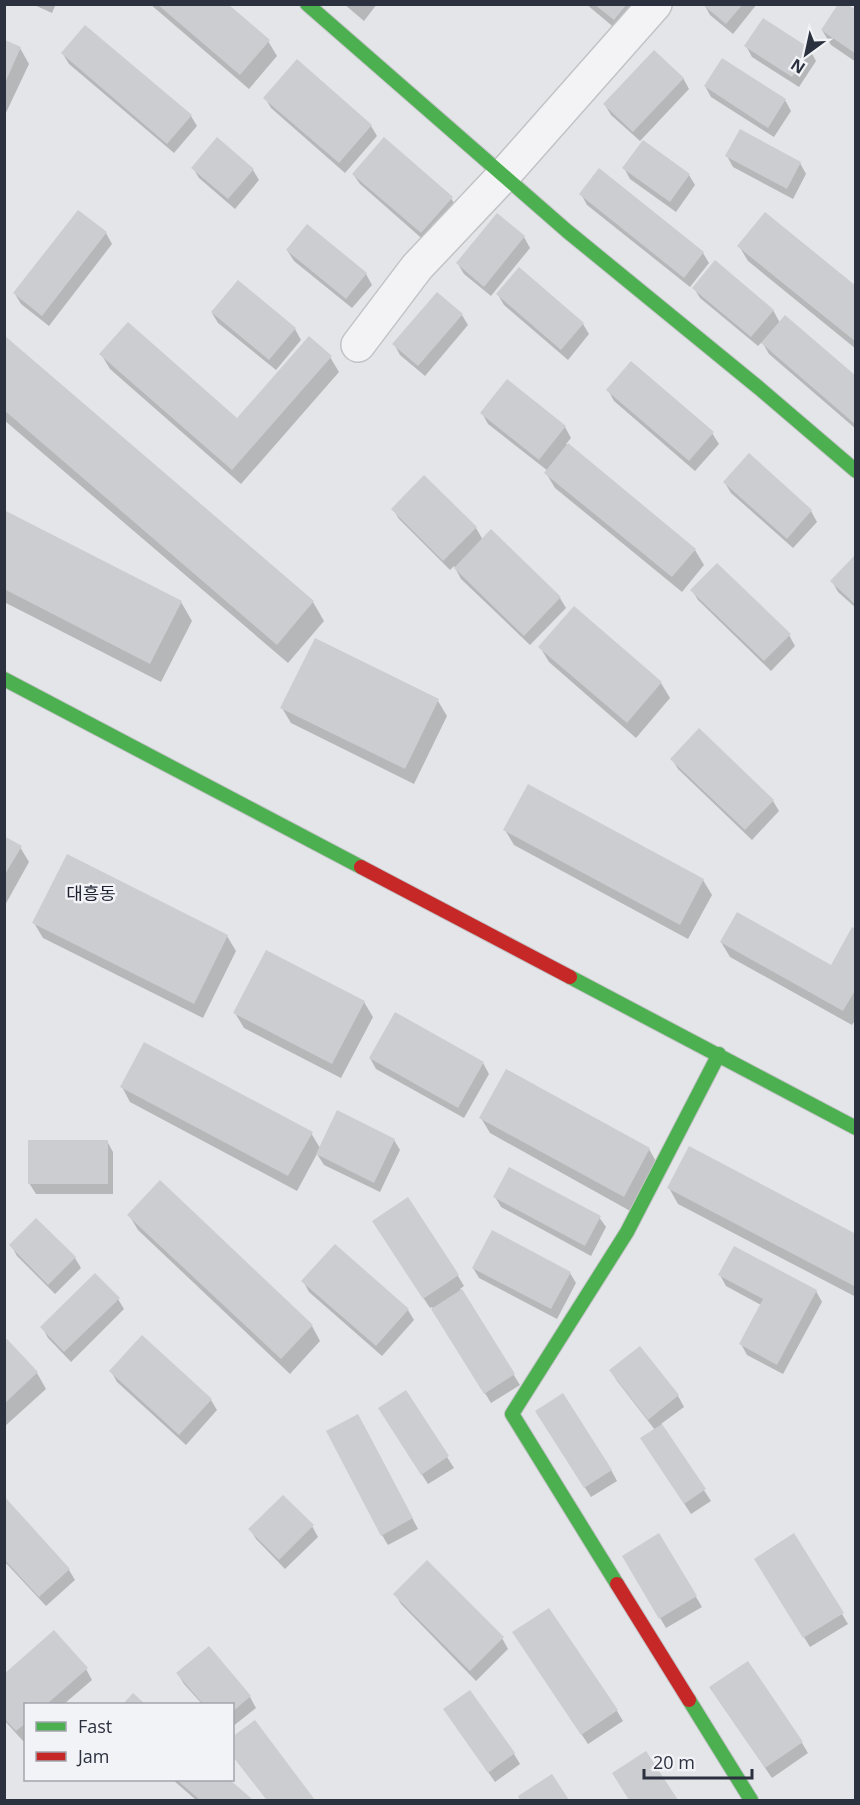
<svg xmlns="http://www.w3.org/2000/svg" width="860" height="1805" viewBox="0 0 860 1805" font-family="'Open Sans','Noto Sans KR',sans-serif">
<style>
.shadow{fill:#0003}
.building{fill:#cccdd0}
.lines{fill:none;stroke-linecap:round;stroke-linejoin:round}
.street-casing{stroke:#c2c3c6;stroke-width:36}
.fast-casing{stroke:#c2c3c6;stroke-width:16}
.jam-casing{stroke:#c2c3c6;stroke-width:16}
.street{stroke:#f3f3f5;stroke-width:33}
.fast{stroke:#4caf50;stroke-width:14}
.jam{stroke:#c62828;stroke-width:14}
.labels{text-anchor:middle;stroke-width:5;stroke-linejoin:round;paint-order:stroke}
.quarter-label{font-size:18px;fill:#1e2230;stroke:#f2f3f7}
</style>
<rect width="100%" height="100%" fill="#e3e5e8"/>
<!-- shadow -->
<path class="shadow" d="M32 4H56L52 13Z
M150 4H226L268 41 277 56 249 89Z
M344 4H377L364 21Z
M586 4H648L623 35Z
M704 4H757L733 34 710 15Z
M856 12V62L831 45 822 30Z
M4 41 20 48 29 64 4 117Z
M746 46 810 50 816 61 799 87 752 57Z
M63 54 191 116 197 126 174 153 69 64Z
M683 78 689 89 640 141 611 115 605 105Z
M705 86 785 100 791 111 774 137 711 97Z
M265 98 371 126 377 136 345 173 271 108Z
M727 156 800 163 806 174 793 199 733 167Z
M193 168 253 170 259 180 235 209 199 178Z
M624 168 689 175 695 185 676 212 630 179Z
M353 174 451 198 457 208 427 243 360 184Z
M581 194 703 253 709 263 690 287 587 205Z
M78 212 106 233 112 244 49 326 21 304 15 294Z
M524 237 530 248 491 296 464 274 458 264Z
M739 246 856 288V349L748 261Z
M287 250 366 274 372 285 352 308 294 261Z
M694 288 773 310 780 323 856 378V429L769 354 762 342 758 346 700 298Z
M498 295 583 324 589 334 568 360 504 305Z
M212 313 295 329 301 340 276 370 218 323Z
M462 315 468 325 425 376 400 355 394 344Z
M4 338 313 602 324 621 288 663 4 420Z
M101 354 237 420 330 357 339 372 241 484 110 369Z
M508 381 565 427 571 438 566 444 695 550 704 565 682 592 555 488 546 473 548 471 488 424 482 413Z
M608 390 712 433 719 444 695 471 614 401Z
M725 483 811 511 817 522 793 548 731 493Z
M393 509 476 528 483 540 560 598 566 608 530 645 461 579 454 566 450 570 399 519Z
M4 512 181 602 192 621 161 682 4 602Z
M856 556V608L838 592 832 581Z
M692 590 789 635 795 646 771 671 698 600Z
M574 608 661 683 670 698 636 738 549 662 540 647Z
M315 640 438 701 447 716 414 784 291 723 282 708Z
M672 759 773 801 779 811 752 840 678 769Z
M505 830 703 880 712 895 688 939 514 845Z
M4 838 20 847 29 862 4 907Z
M34 923 227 936 236 951 203 1018 43 938Z
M856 930V1019L852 1025 730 957 721 942 832 967Z
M364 1002 373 1017 341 1078 244 1028 235 1013Z
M370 1058 483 1063 489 1074 464 1118 376 1069Z
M506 1071 649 1149 658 1165 632 1212 490 1133 481 1118Z
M122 1087 311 1133 320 1148 394 1140 400 1150 380 1192 324 1165 317 1154 297 1191 130 1102Z
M107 1141 113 1152V1194H36L29 1183Z
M669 1188 856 1235V1297L678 1204Z
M495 1197 599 1217 606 1227 591 1256 501 1207Z
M408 1199 458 1276 464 1286 460 1289 520 1385 491 1403 432 1307 430 1308 380 1232Z
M129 1215 312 1326 320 1341 290 1374 138 1230Z
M11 1245 75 1258 81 1268 55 1294 17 1256Z
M473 1268 570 1273 576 1283 557 1319 479 1278Z
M720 1275 816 1291 822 1302 783 1374 747 1355 741 1344 761 1305 726 1286Z
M303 1281 408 1310 414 1320 382 1356 309 1292Z
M118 1299 124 1309 71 1362 48 1338 42 1327Z
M7 1341 37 1373 46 1389 4 1427V1343Z
M640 1348 678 1396 684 1407 661 1424 711 1501 691 1514 648 1449 655 1430 617 1381 611 1371Z
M111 1371 211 1400 217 1410 186 1445 117 1382Z
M406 1392 454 1468 428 1484 386 1419Z
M543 1422 611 1470 617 1481 591 1497Z
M364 1426 418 1529 388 1545 382 1535Z
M4 1498 69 1570 75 1580 46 1606 4 1561Z
M312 1526 318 1537 285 1569 256 1539 250 1529Z
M659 1535 702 1607 666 1628 624 1556Z
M762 1569 842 1614 848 1624 810 1647Z
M395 1594 502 1638 508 1649 476 1681 401 1604Z
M520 1643 617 1711 623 1721 588 1744Z
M209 1648 250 1697 256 1708 232 1727V1704H202L184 1684 178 1674Z
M86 1669 92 1680 64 1704H26V1739L23 1741 4 1720V1676Z
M717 1698 802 1743 808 1753 772 1778Z
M445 1710 514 1754 520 1764 495 1782Z
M255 1722 313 1800H267L232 1755Z
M646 1754 676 1800H630L620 1784Z
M551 1776 567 1800H522L520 1797Z
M173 1780H228L251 1800H196Z"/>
<!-- building -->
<path class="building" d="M157 4H228L270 40 240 75Z
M594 4H627L614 20Z
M702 4H743L726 24Z
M838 4H847L856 10V54L821 30Z
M763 18 811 49 792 77 744 46Z
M85 25 192 115 167 144 61 53Z
M5 40 21 47 5 83Z
M654 50 684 78 633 132 603 104Z
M722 58 786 99 768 128 704 86Z
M297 59 372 125 339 163 263 98Z
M740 129 801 162 787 189 725 156Z
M217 137 254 169 228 199 191 168Z
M384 137 453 197 421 233 352 174Z
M643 140 690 174 670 202 622 168Z
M599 168 704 252 684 278 579 194Z
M78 210 107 232 42 316 13 293Z
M765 212 856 286V342L737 246Z
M497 213 525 236 484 287 456 263Z
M307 224 367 273 346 299 286 250Z
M715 260 774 310 751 337 692 288Z
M519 267 584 323 561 350 496 294Z
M238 280 296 328 269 360 211 312Z
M437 292 463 314 418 366 392 344Z
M785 315 856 376V425L761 343Z
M128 322 237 418 309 336 332 356 232 470 99 354Z
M5 336 314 601 277 645 5 411Z
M631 361 714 432 689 461 606 390Z
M507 379 566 426 539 460 480 413Z
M568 443 696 549 672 577 544 473Z
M749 453 812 510 787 539 723 482Z
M424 475 477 527 443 561 391 509Z
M4 510 182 601 150 664 4 589Z
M491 529 561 597 524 636 454 568Z
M856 554V605L830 581Z
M717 563 791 634 764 661 690 590Z
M574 606 662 682 627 723 538 647Z
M315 638 439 699 405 769 280 708Z
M699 728 774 800 745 830 670 759Z
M528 784 704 879 680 925 503 830Z
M4 836 22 846 4 876Z
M67 854 228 935 194 1004 32 923Z
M737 912 831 965 852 927 856 929V989L843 1011 720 942Z
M266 950 365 1001 332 1064 233 1013Z
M395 1012 484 1062 458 1108 369 1058Z
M144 1042 313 1132 288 1176 120 1087Z
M506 1069 650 1148 624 1197 479 1118Z
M337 1110 395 1139 374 1183 316 1154Z
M28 1140H108V1184H28Z
M689 1146 856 1234V1287L667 1188Z
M509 1167 601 1216 585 1246 493 1197Z
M160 1180 313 1325 281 1359 127 1215Z
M408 1197 459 1275 423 1299 372 1221Z
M36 1218 76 1257 48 1285 9 1245Z
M492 1230 571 1272 551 1309 472 1268Z
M335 1244 409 1309 376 1346 301 1281Z
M734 1246 817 1290 777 1365 739 1344 763 1299 718 1275Z
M95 1273 120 1298 64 1352 40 1327Z
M462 1289 515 1374 484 1394 431 1309Z
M142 1335 212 1399 179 1435 109 1371Z
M7 1339 38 1372 4 1404V1341Z
M640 1346 679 1395 648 1420 609 1370Z
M406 1390 449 1456 421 1475 378 1408Z
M563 1393 612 1470 584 1488 535 1411Z
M358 1414 413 1518 381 1536 326 1431Z
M662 1424 706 1489 684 1504 640 1438Z
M283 1495 314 1525 279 1560 248 1529Z
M4 1496 70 1569 39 1597 4 1559Z
M659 1533 697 1596 659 1619 622 1556Z
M794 1533 844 1613 803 1638 754 1559Z
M427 1560 504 1637 470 1671 393 1594Z
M549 1608 618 1710 581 1735 512 1632Z
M54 1630 88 1668 47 1704H26V1723L16 1731 4 1718V1674Z
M209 1646 251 1696 232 1712V1704H203L176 1673Z
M748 1661 803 1742 765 1768 709 1687Z
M470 1690 515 1753 488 1773 443 1709Z
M133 1693 145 1704H123Z
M255 1720 315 1800H267L232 1755V1737Z
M646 1751 678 1800H629L612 1773Z
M552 1774 569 1800H520L518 1796Z
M177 1780H230L252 1799 251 1800H200Z"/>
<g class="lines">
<defs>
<path id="street" d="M358 345 417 267 503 176 655 4"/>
<path id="fast" d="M307 4 567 231 759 388 856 471
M4 679 361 867
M570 977 856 1128
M617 1584 512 1414 627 1232 719 1054
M689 1700 751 1800"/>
<path id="jam" d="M361 867 570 977
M617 1584 689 1700"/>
</defs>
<!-- street casing -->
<use href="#street" class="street-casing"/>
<!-- fast casing -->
<use href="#fast" class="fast-casing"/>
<!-- jam casing -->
<use href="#jam" class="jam-casing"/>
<!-- street -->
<use href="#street" class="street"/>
<!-- fast -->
<use href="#fast" class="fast"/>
<!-- jam -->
<use href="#jam" class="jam"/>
</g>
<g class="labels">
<!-- quarter labels -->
<g class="quarter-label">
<text x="91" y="900">대흥동</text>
</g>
</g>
<!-- border -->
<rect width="860" height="1805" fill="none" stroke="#2c313f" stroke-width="12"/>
<!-- legend -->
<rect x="24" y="1703" width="210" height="78" fill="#f2f3f7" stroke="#a3a5ad" stroke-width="1.5"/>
<rect x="36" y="1722" width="30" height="9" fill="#4caf50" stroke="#a3a5ad" stroke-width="1.5"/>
<text x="78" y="1733" font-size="18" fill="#2c313f">Fast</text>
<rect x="36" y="1752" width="30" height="9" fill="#c62828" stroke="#a3a5ad" stroke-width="1.5"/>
<text x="78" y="1763" font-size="18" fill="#2c313f">Jam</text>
<!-- north arrow -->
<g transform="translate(806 54) rotate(213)" stroke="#f2f3f7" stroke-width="4.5" paint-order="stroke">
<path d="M0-4.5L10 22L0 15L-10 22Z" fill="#2c313f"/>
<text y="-9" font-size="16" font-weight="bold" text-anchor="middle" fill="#2c313f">N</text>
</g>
<!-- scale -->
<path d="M644 1769v9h108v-9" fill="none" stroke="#2c313f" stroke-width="3"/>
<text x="653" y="1769" font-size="18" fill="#2c313f" stroke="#f2f3f7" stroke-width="4.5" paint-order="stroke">20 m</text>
</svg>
